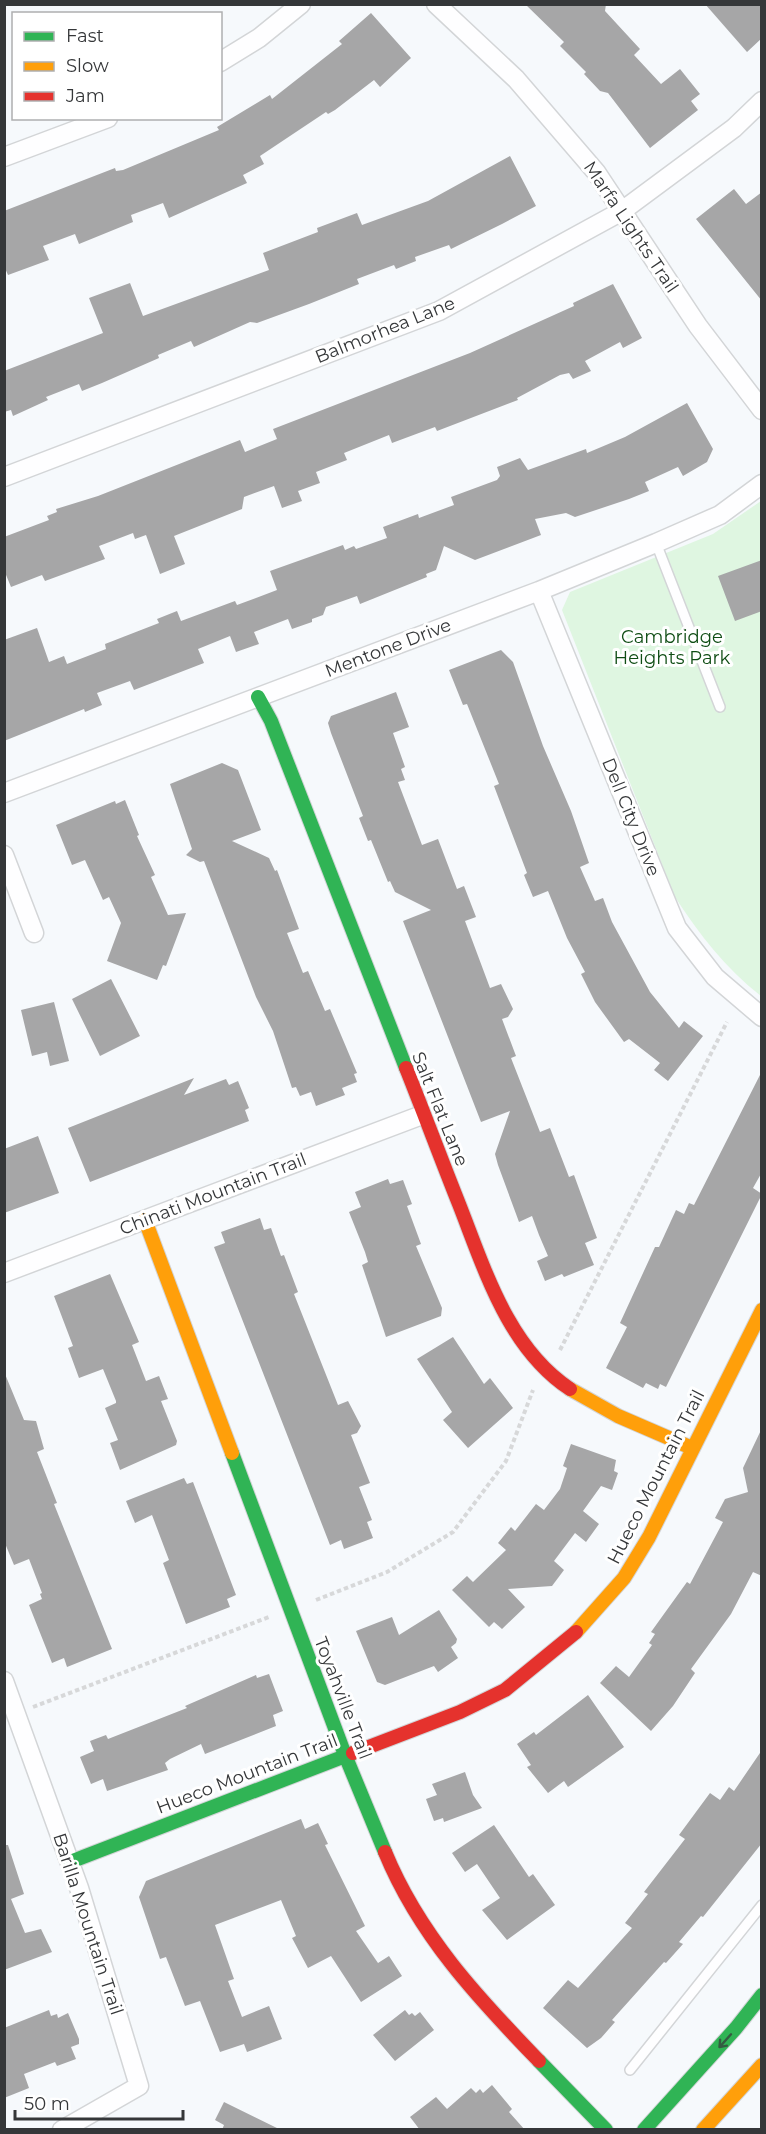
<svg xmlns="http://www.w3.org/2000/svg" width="766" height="2134" viewBox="0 0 766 2134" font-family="Montserrat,sans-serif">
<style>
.green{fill:#dff6e1}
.building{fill:#a6a6a7}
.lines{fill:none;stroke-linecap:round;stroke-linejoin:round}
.lane-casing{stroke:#d3d5d7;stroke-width:12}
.street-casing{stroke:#d3d5d7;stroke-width:21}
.fast-casing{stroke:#d3d5d7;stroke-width:16}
.slow-casing{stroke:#d3d5d7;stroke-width:16}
.jam-casing{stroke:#d3d5d7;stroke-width:16}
.path{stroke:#d7d8d9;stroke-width:4;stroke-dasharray:4.5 3;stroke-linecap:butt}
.lane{stroke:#fefeff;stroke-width:9}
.street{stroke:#fefeff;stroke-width:18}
.fast{stroke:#30b455;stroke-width:14}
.slow{stroke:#ff9f0a;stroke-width:14}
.jam{stroke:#e5322d;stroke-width:14}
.oneway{stroke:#345c41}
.labels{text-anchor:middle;stroke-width:6;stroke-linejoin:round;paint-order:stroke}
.street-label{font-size:18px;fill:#353739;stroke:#fff}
.park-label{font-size:18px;fill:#0f4d14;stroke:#fff}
</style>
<rect width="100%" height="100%" fill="#f6f9fc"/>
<!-- green -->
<path class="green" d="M761 501V996C726 969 699 934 675 897L562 610 570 592 713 534Z"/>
<!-- building -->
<path class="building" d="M525 4H606L605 11 640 49 634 55 661 84 680 69 700 94 691 101 698 110 650 148 608 93 600 91 584 74 586 72 560 46 564 42Z
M705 4H762V38L747 52Z
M371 13 411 58 380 87 374 80 335 110 328 114 326 112 260 156 264 164 243 175 247 183 169 218 163 203 131 215 133 222 79 244 75 234 43 246 49 260 8 275 4 266V211L115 168 116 171 123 170 219 130 217 127 270 95 272 99 342 44 339 41Z
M510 156 536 206 502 224 451 249 449 245 415 257 416 261 396 269 394 265 357 279 359 284 309 304 257 323 250 322 194 347 191 341 158 355 159 358 102 383 82 391 79 384 46 397 48 400 13 416 11 410 4 412V371L103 333 89 298 130 283 143 316 269 270 263 253 318 232 317 228 357 213 362 225 428 201Z
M734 189 746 204 762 192V301L696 219Z
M613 284 642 338 623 348 620 342 585 361 591 371 573 379 569 373 560 375 517 398 518 400 437 431 435 427 392 443 389 435 344 453 347 460 316 472 320 483 298 491 302 501 282 508 274 486 244 497 242 509 174 536 185 564 160 574 146 535 135 539 133 533 99 546 105 559 45 581 42 575 11 587 4 570V537L49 520 47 516 57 512 56 509 98 496 240 440 245 452 277 439 273 429 470 353 574 306 573 303Z
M687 403 713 449 707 462 683 476 678 467 645 482 649 491 629 499 575 517 566 513 535 519 541 535 475 560 444 546 436 570 426 574 427 577 360 604 357 596 326 607 323 615 312 619V622L292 629 288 619 254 632 259 644 236 652 230 636 198 649 204 663 134 690 130 681 97 693 102 705 85 712 84 709 4 741V640L37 628 49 662 64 656 67 664 106 649 105 644 159 623 157 619 177 611 181 621 235 601 237 605 277 590 270 571 343 545 345 550 354 546 356 549 387 538 383 527 418 514 419 518 454 505 451 497 497 480 500 476 497 467 520 458 528 470 586 449 587 453 625 437Z
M762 560V611L735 621 718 576Z
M501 650 513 662 543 746 571 811 589 863 580 867 595 901 603 898 612 922 650 992 679 1028 684 1021 703 1036 668 1081 654 1070 660 1063 629 1039 624 1042 595 1002 581 974 585 972 567 938 548 891 533 897 524 875 527 873 494 786 499 784 467 704 463 705 449 670Z
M396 692 409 727 393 733 405 767 401 769 405 780 398 782 422 845 438 839 457 889 464 886 476 917 465 921 490 988 501 984 513 1009 508 1017 502 1019 516 1056 511 1058 540 1132 550 1128 569 1177 574 1175 597 1238 585 1243 594 1265 564 1277 562 1274 545 1281 537 1261 548 1256 539 1235 532 1216 519 1222 498 1165 495 1154 510 1111 481 1122 403 921 431 910 395 892 390 881 388 882 371 840 368 841 359 818 363 816 331 733 328 723 331 716Z
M222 763 238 770 261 830 232 841 269 858 275 871 277 870 299 929 287 933 303 973 308 971 325 1011 330 1009 357 1073 354 1074 357 1082 342 1088 345 1095 316 1106 311 1092 300 1096 296 1087 292 1088 273 1031 256 997 204 861 200 862 186 855 192 849 170 784Z
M125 800 139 835 137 836 155 875 151 877 168 915 186 913 166 966 163 965 157 980 107 961 121 923 109 897 103 900 85 860 72 865 56 825 115 801 116 804Z
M111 979 140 1036 100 1056 72 999Z
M54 1002 69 1061 50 1066 47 1052 32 1056 21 1010Z
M762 1071V1172L753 1188 762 1194 666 1387 660 1384 658 1389 646 1383 643 1388 606 1368 627 1327 620 1323 655 1247H659L676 1210 684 1214 689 1203 694 1205Z
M194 1078 184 1095 226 1079 229 1085 238 1081 249 1108 245 1110 249 1121 90 1182 68 1128Z
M38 1136 59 1193 4 1213V1149Z
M388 1179 390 1184 403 1180 412 1204 407 1206 421 1244 416 1246 442 1308 441 1316 386 1337 362 1265 368 1262 365 1252 349 1212 361 1207 355 1192Z
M260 1218 264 1230 271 1228 281 1256 284 1255 298 1292 294 1294 338 1405 348 1401 361 1426 357 1433 351 1435 370 1483 359 1487 372 1520 367 1522 373 1538 344 1549 341 1540 330 1545 214 1247 225 1243 221 1232Z
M110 1274 139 1342 132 1345 146 1381 159 1376 168 1399 161 1401 177 1441 176 1445 120 1470 110 1443 118 1440 105 1408 116 1403V1401L103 1369 79 1378 68 1348 73 1346 54 1296Z
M453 1337 484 1384 490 1378 513 1408 468 1448 443 1420 452 1412 417 1359Z
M5 1374 24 1420 36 1421 44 1449 37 1452 57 1503 54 1504 112 1649 67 1667 64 1658 52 1663 29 1605 42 1599 40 1594 42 1593 29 1559 14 1565 4 1541Z
M762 1428V1576L753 1572 731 1614 691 1669 695 1673 673 1706 651 1731 600 1683 616 1666 629 1677 652 1645 649 1643 655 1634 651 1632 687 1582 690 1584 723 1522 715 1518 725 1499 748 1492 743 1468Z
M571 1444 616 1460 614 1471 618 1473 612 1490 601 1486 583 1511 599 1524 586 1542 575 1533 554 1561 564 1570 552 1586 508 1589 525 1607 502 1629 494 1622 489 1627 452 1590 467 1576 473 1582 506 1550 498 1543 511 1527 515 1531 536 1504 544 1510 560 1489 567 1468 563 1466Z
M184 1478 187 1484 193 1482 236 1595 227 1599 230 1607 186 1624 163 1563 169 1560 152 1515 135 1523 126 1501Z
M439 1610 457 1639 456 1643 451 1647 458 1658 438 1672 434 1666 385 1685 377 1682 356 1631 392 1617 399 1635Z
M269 1674 283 1711 273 1715 276 1726 205 1754 201 1744 170 1759 165 1763 168 1770 110 1790 107 1791 103 1779 91 1784 80 1757 94 1751 90 1741 106 1735 108 1739 187 1708 185 1706 256 1675 257 1678Z
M588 1695 624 1747 568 1787 564 1781 548 1793 527 1767 531 1765 517 1744 534 1732 536 1735Z
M762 1750V1843L703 1917 701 1916 679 1942 683 1944 666 1963 664 1962 612 2020 615 2022 601 2038 587 2048 543 2008 568 1980 578 1988 632 1928 625 1923 648 1894 644 1892 685 1839 679 1835 710 1793 720 1800 729 1787 734 1791Z
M465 1772 473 1795 482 1808 444 1822 443 1818 434 1821 426 1799 437 1795 432 1784Z
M301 1819 305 1829 318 1823 328 1844 325 1845 365 1926 356 1931 378 1963 389 1956 402 1976 361 2002 331 1956 308 1968 292 1938 296 1936 281 1900 215 1925 234 1979 228 1981 242 2017 269 2006 282 2039 247 2052 244 2044 220 2052 200 2001 185 2006 166 1957 160 1959 139 1897 146 1881Z
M494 1825 529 1877 533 1874 555 1905 507 1940 482 1910 500 1898 477 1864 465 1872 452 1853Z
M4 1845H8L24 1894 11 1899 25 1933 41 1929 52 1952 4 1970Z
M49 2010 51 2016 57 2014 58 2018 68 2013 79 2039V2044L71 2047 76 2059 57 2066 55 2062 24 2074 29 2088 4 2098V2028Z
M405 2010 409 2015 412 2013 415 2016 420 2012 434 2030 395 2061 373 2035Z
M492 2085 512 2109 509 2112 525 2130H420L410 2117 436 2097 447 2109 471 2088 476 2093 480 2089 483 2093Z
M224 2102 281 2130H222L224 2125 215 2120Z"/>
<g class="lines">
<defs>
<path id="lane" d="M656 543 720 707
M630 2070 762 1905"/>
<path id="street" d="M436 4 516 79 596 172 698 326 762 410
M220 62 259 38 301 4
M4 157 108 118
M4 477 439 311 622 211 734 128 762 101
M539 591 677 928 715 977 762 1017
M4 793 539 591 656 543 720 515 762 484
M4 855 34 933
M4 1273 422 1115
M4 1681 79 1888 139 2086 62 2130"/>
<path id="fast" d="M258 697 271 721 406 1068
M232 1453 345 1755 385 1852
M70 1862 353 1753
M539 2061 606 2130
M644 2130 736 2028 762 1995"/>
<path id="slow" d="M145 1220 232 1453
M570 1389 618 1416 692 1448
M576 1632 624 1578 649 1537 762 1310
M703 2130 762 2065"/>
<path id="jam" d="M406 1068C424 1113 441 1159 459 1204 485 1270 508 1348 570 1389
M353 1753 460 1712 505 1690 576 1632
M385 1852C419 1935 478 1998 539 2061"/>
</defs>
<!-- lane casing -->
<use href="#lane" class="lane-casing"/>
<!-- street casing -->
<use href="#street" class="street-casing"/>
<!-- fast casing -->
<use href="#fast" class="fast-casing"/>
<!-- slow casing -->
<use href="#slow" class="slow-casing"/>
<!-- jam casing -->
<use href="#jam" class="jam-casing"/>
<!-- path -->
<path class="path" d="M560 1350 727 1022
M316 1600 387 1572 453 1532 506 1461 533 1390
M33 1707 269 1617"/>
<!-- lane -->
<use href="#lane" class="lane"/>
<!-- street -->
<use href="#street" class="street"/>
<!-- fast -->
<use href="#fast" class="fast"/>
<!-- slow -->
<use href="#slow" class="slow"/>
<!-- jam -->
<use href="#jam" class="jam"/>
</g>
<!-- one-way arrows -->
<defs><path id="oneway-shaft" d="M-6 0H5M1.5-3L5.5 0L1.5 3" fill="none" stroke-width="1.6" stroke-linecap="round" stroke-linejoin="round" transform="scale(1.5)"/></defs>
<use class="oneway" href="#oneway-shaft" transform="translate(725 2041) rotate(132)"/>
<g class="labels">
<!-- street labels -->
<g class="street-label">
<text transform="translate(631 227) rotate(56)" y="6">Marfa Lights Trail</text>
<text transform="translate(385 330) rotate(-22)" y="6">Balmorhea Lane</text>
<text transform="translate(388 648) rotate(-21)" y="6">Mentone Drive</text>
<text transform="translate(631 817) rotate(68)" y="6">Dell City Drive</text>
<text transform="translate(440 1109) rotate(68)" y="6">Salt Flat Lane</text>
<text transform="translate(213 1194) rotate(-21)" y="6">Chinati Mountain Trail</text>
<text transform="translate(656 1477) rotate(-63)" y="6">Hueco Mountain Trail</text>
<text transform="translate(343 1698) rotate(69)" y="6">Toyahville Trail</text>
<text transform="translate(247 1774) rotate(-21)" y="6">Hueco Mountain Trail</text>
<text transform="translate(88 1924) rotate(72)" y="6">Barilla Mountain Trail</text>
</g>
<!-- park labels -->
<g class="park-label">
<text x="672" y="643">Cambridge<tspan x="672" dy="21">Heights Park</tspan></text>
</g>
</g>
<!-- border -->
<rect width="766" height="2134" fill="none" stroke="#353739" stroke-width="12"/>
<!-- legend -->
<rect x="12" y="12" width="210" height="108" fill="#ffffff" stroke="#aeafb0" stroke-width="1.5"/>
<rect x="24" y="32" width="30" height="9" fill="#30b455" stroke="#aeafb0" stroke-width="1.5"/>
<text x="66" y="42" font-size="18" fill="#353739">Fast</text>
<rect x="24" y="62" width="30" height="9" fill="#ff9f0a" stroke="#aeafb0" stroke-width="1.5"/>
<text x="66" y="72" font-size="18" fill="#353739">Slow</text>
<rect x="24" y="92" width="30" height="9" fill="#e5322d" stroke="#aeafb0" stroke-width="1.5"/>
<text x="66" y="102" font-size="18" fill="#353739">Jam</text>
<!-- scale -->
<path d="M15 2110v9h168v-9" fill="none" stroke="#353739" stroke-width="3"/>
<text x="24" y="2110" font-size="18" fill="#353739" stroke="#ffffff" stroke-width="4.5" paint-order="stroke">50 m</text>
</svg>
